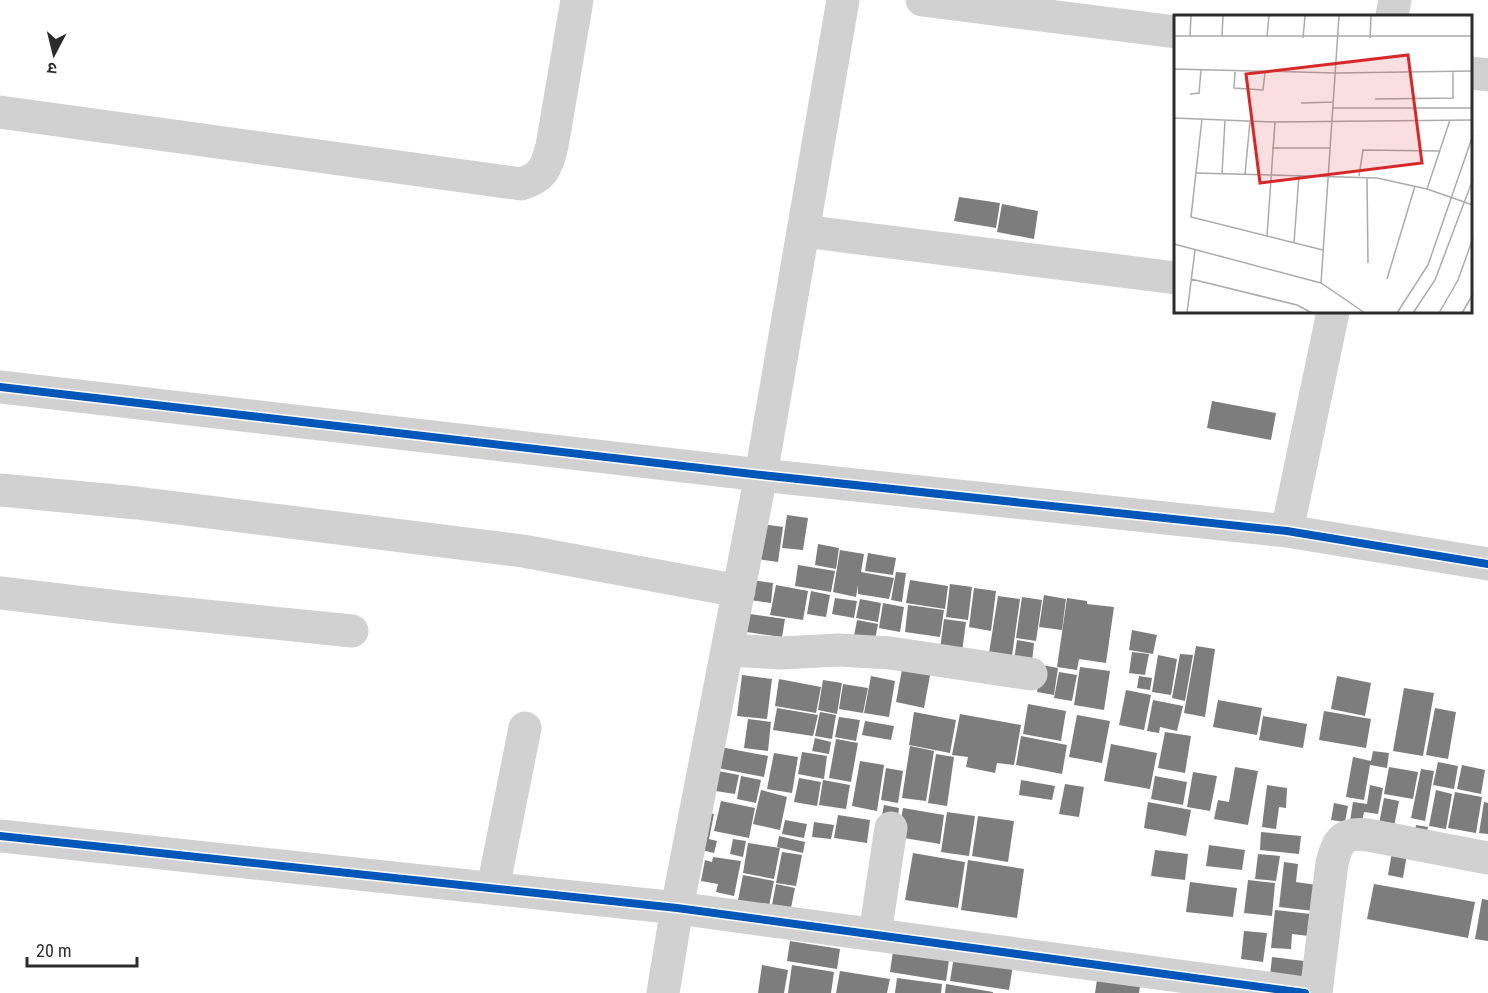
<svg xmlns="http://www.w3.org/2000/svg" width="1488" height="993" viewBox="0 0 1488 993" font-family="'Roboto Condensed','Noto Sans Devanagari',sans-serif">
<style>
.building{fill:#7d7d7d}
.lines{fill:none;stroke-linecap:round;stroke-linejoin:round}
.street{stroke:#d1d1d1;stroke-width:33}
.cycleway-casing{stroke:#fff;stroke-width:11}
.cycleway{stroke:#0057b8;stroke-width:8}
.inset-road{fill:none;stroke:#ababab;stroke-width:1.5}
.view{fill:#d62828;fill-opacity:0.15;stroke:#d62828;stroke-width:3}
.inset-edge{fill:none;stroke:#2c2c2c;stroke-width:3}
</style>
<rect width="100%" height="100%" fill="#fff"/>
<!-- building -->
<path class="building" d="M959 197 1000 203 996 228 954 221Z
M1002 204 1038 211 1034 239 997 232Z
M1212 401 1276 413 1271 440 1207 428Z
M787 515 808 518 803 550 782 548Z
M762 524 783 527 778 562 757 559Z
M818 544 839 548 836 569 815 565Z
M840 550 864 554 861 572 894 578 889 599 858 594V585L856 597 833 592Z
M868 553 896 558 893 575 865 571Z
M798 565 835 571 831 592 795 586Z
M896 572 906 573 902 602 891 600Z
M745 579 773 583 771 603 743 599Z
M910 580 948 586 945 609 906 603Z
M950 584 972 587 968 620 946 617Z
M776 585 808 591 803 620 770 615Z
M974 588 996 591 991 631 969 627Z
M811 591 830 595 826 617 807 614Z
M1044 595 1066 599 1062 630 1039 627Z
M998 596 1020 599 1012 656 989 653Z
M1022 597 1042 600 1036 641 1016 638Z
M835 598 857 601 854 618 832 614Z
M1067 598 1087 601V604L1114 607 1106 663 1079 659 1077 670 1057 667Z
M860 599 881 603 878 622 856 618Z
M883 603 904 607 900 632 879 628Z
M908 605 944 610 940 637 905 632Z
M743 613 785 619 782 637 740 631Z
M944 619 966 622 962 652 940 649Z
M857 620 878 624 875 640 854 636Z
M1132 630 1157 635 1153 654 1129 650Z
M1017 640 1034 643 1032 662 1014 660Z
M1196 646 1215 649 1205 717 1184 713Z
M1132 652 1149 654 1145 675 1129 673Z
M1180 654 1193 655 1185 701 1172 698Z
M1158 655 1177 659 1171 695 1152 692Z
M903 664 931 670 924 708 896 702Z
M1042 665 1058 668 1054 695 1037 692Z
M1080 667 1110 671 1104 710 1074 705Z
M1059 672 1077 675 1072 701 1054 698Z
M742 675 772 679 767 719 737 716Z
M871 676 895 681 889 717 864 713Z
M1139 676 1152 678 1150 690 1137 688Z
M1337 676 1371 683 1365 716 1331 709Z
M779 679 821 687 816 713 775 706Z
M823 680 842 683 837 714 818 710Z
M843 684 868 688 863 713 839 709Z
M1404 688 1434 693 1423 756 1393 751Z
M1126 690 1151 695 1144 730 1119 725Z
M1153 700 1183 706 1177 731 1160 727 1159 733 1147 731Z
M1218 700 1262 708 1257 735 1213 727Z
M1028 704 1066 711 1061 741 1023 734Z
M777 708 818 715 813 736 773 730Z
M1435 708 1456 712 1448 759 1426 755Z
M1324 711 1371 719 1366 748 1319 740Z
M820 712 836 715 832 739 815 736Z
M914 712 956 720 950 753 909 745Z
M960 714 1021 725 1014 765 997 763 995 773 966 767 968 757 952 755Z
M1077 715 1110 721 1102 763 1069 757Z
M1263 716 1307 724 1303 748 1259 740Z
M839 717 860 720 856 741 835 737Z
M748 719 771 722 768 751 744 748Z
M865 721 894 726 891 740 862 735Z
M1165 732 1191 736 1185 773 1158 768Z
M1021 736 1067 745 1062 774 1016 765Z
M815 738 831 742 829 754 812 751Z
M836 739 858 743 851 782 829 778Z
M1111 744 1157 753 1150 789 1104 781Z
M715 746 768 756 764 777 712 767Z
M910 746 934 751 926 801 902 798Z
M1373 751 1389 753 1387 768 1370 765 1364 800 1346 797 1353 757 1371 761Z
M802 752 827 756 824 779 798 774Z
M774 753 798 757 792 793 767 789Z
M936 754 954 757 947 806 928 803Z
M860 761 884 765 877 811 852 806Z
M1438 762 1458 766 1454 789 1433 785Z
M1462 765 1485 770 1481 794 1457 789Z
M1235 767 1258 771 1248 825 1214 819 1218 800 1229 802Z
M1389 767 1418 772 1413 799 1384 794Z
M886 768 903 771 898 803 881 800Z
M1421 769 1434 771 1425 821 1411 818Z
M713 770 739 775 735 794 709 790Z
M1193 772 1217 776 1210 811 1187 807Z
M741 776 761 780 756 803 737 799Z
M1155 776 1187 782 1183 805 1151 799Z
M799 778 821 782 817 806 794 802Z
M823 780 850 785 846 809 819 805Z
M1021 780 1055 786 1052 800 1019 795Z
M1065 784 1084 787 1079 817 1059 814Z
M1267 785 1287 788 1286 808 1279 807 1276 829 1262 827Z
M1370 785 1383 788 1378 814 1364 812 1362 823 1350 821 1353 802 1367 804Z
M761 790 787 797 780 830 753 824Z
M1436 790 1452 794 1446 829 1429 826Z
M1455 792 1482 797 1476 833 1448 828Z
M1384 798 1399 801 1392 837 1377 834Z
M721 801 755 808 749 838 714 831Z
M1148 802 1191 810 1186 836 1144 828Z
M1484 802 1488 803V834L1479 833Z
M1334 803 1348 806 1345 822 1331 820Z
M884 805 899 808 897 823 881 820Z
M903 808 944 815 940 844 898 837Z
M699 811 714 814 709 839 717 841 714 853 693 848Z
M947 812 975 816 969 856 941 852Z
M838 815 870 820 867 843 834 838Z
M978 816 1014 821 1008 862 972 856Z
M785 820 807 824 804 838 782 834Z
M814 822 834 825 831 839 812 837Z
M1416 825 1428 827 1425 842 1413 840Z
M1261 832 1301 836 1299 854 1260 850Z
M779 836 805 842 803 853 777 847Z
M733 839 746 841 743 857 730 854Z
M748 843 780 848 774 879 743 873Z
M1209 845 1245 850 1242 870 1206 866Z
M1155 850 1188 854 1185 880 1151 876Z
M782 852 802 855 796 886 776 883Z
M1392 852 1407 854 1403 878 1388 875Z
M913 853 965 862 958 908 905 900Z
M1258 854 1280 856 1276 881 1255 879Z
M713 857 741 861 734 896 716 892 718 884 701 881 705 860 712 862Z
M968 860 1024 869 1017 918 961 910Z
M1284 862 1298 864 1296 882 1317 885 1314 911 1279 907Z
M743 875 774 881 769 906 738 900Z
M1248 880 1275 883 1272 916 1244 913Z
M1190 882 1237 888 1233 917 1186 912Z
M776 884 795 888 790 913 771 910Z
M1374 884 1475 902 1468 938 1367 919Z
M1482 899 1488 900V941L1475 939Z
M1275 910 1311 914 1309 936 1292 934 1291 949 1271 948Z
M1244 931 1267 933 1263 962 1241 959Z
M790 941 840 949 837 969 787 961Z
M894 944 950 953 946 981 890 972Z
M955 950 1014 959 1009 990 950 981Z
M1272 957 1304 961 1302 980 1270 976Z
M762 965 788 970 784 993H758Z
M792 965 834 972 831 993H788Z
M840 971 890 979 887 993H836Z
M1098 973 1141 980 1139 993H1095Z
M897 978 942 984 941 993H895Z
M946 984 993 992V993H945Z"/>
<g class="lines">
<!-- street -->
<path class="street" d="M922 0 1176 32
M1392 16 1395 0
M1472 73 1488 75
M0 112 521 184C544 177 546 168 552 146L577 0
M803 231 1176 278
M0 387 761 475 1287 531 1488 564
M0 490 137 503 523 551 739 591
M1287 531 1333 312
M0 593 127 608 352 631
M728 650 780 653 839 650 890 653 1031 674
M0 836 677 908 1305 993
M493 888 525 728
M875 934 891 828
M663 993 677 908 761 475 843 0
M1316 993 1332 863C1338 840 1343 832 1368 835L1488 858"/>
<defs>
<path id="cycleway" d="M0 387 761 475 1287 531 1488 564
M0 836 677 908 1305 993"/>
</defs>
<!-- cycleway casing -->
<use href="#cycleway" class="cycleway-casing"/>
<!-- cycleway -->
<use href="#cycleway" class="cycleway"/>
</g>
<!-- overview -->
<g transform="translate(1174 15)">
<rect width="298" height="298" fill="#fff"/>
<path class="inset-road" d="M0 21H299M16 21 17 1M48 21 49 1M93 22 95 1M129 23 131 1M196 23 197 1M0 54 162 58 299 56M61 57 60 73 89 75 91 57M16 79 25 78 27 55M201 84 279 83V56M127 88 160 87M159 93H299M0 103 101 107 299 105M28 104 17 202 149 235M98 133H157M21 158 203 163 253 174 299 190M48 159 51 105M71 159 76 106M185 161 189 135 266 136M193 162 194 248M253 174 276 105M93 221 101 107M120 228 125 160M0 229 147 268 191 298M17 264 123 290 138 298M213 264 241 171M147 268 165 1M13 298 21 235M223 298 254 250 299 120M239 298 261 265 299 164M265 298 284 265 299 223M288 298 299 279"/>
<path class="view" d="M234 40 248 148 86 168 72 59Z"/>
<rect width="298" height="298" class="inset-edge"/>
</g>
<!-- north arrow -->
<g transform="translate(54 54) rotate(187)" stroke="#ffffff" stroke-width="4.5" paint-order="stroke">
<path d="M0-4.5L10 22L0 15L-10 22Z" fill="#2c2c2c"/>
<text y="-9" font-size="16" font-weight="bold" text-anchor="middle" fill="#2c2c2c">उ</text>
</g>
<!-- scale -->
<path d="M27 957v9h110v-9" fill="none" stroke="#2c2c2c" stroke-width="3"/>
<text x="36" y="957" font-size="18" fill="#2c2c2c" stroke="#ffffff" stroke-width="4.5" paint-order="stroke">20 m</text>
</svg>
